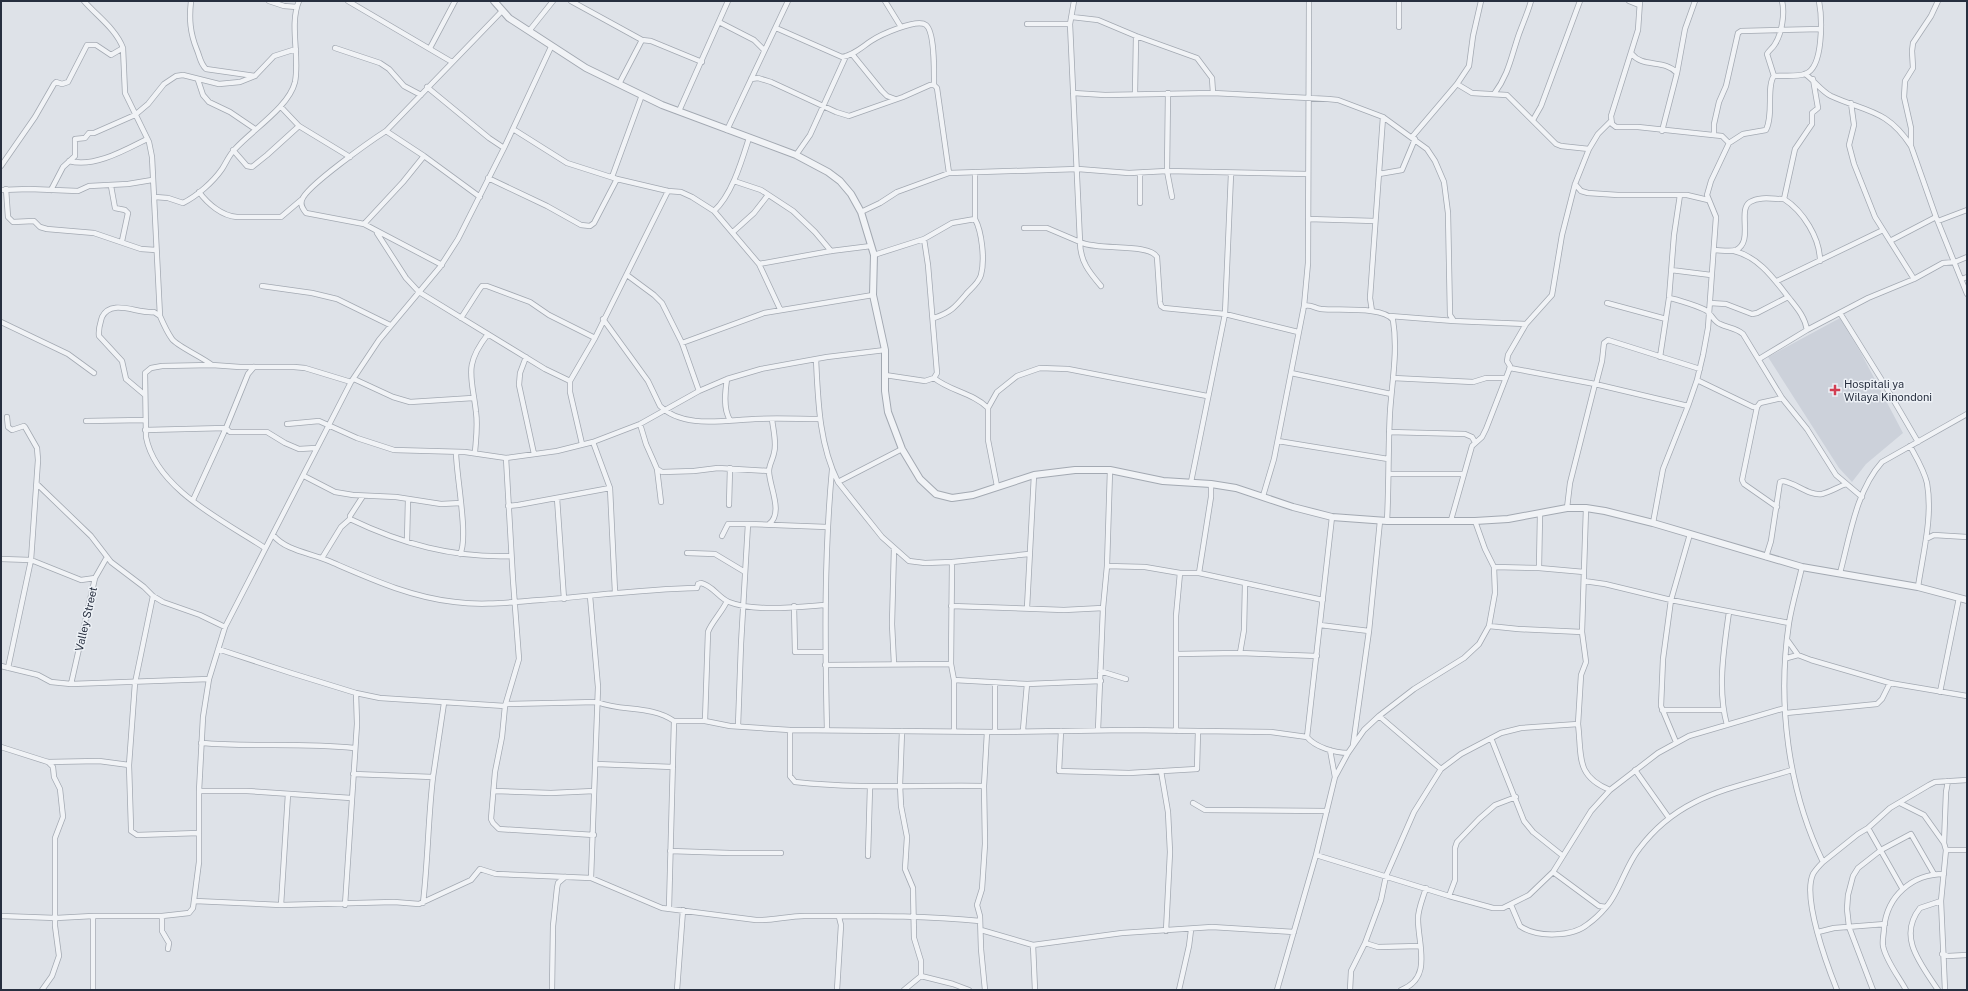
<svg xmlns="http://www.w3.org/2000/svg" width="1968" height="991" viewBox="0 0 1968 991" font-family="'Public Sans',sans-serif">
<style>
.built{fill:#ccd1da}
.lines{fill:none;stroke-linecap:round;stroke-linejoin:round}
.minor-casing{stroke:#a3a9b2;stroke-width:6}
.tertiary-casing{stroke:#a3a9b2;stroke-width:8}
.minor{stroke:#f1f3f6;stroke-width:4.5}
.tertiary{stroke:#f1f3f6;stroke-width:6}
.poi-dot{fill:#d23e52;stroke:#edf1f6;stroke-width:1.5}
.labels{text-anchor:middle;stroke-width:3;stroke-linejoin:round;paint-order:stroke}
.poi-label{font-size:11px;fill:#272f3f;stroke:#edf1f6;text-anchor:start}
.street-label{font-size:11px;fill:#272f3f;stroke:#edf1f6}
</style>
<rect width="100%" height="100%" fill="#dee2e8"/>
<!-- built -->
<path class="built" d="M1840 318 1861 353 1903 433 1866 464 1852 482 1839 468 1768 357Z"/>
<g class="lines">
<defs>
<path id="minor" d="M84 1C97 16 116 29 123 48L125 93 149 142 152 157 160 316C163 323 167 332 172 339 177 346 202 357 212 365
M191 1C189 19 190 33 197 50 200 57 200 63 206 69L255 76
M269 1 284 6 297 7
M348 1 452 62
M571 1 642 40 651 41 702 62
M885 1 901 27
M1074 1 1070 24 1080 242C1098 251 1149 243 1157 257L1160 302 1161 306 1164 308 1225 314 1298 332
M1629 1 1639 5
M1640 1 1638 30 1611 116 1612 124 1616 127H1638L1722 136 1729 143 1711 181 1707 195 1716 217 1708 328 1703 355 1697 380 1688 406 1663 469 1653 523
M1072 17 1098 20 1136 36 1197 58 1212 78 1213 93
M719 22 754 40 764 50
M1027 24H1070
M1399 27V1
M776 28 842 57C854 55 862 47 871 41 880 35 917 18 926 25 935 32 934 73 934 85
M529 31 553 1
M335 48 380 63 389 69 404 86 421 95
M430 48 455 1
M852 54 882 91 887 96 895 99
M1632 54C1642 68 1665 59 1677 73L1662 131
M1677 73 1685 29 1695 1
M1805 74C1814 80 1821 91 1831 96 1866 112 1887 109 1911 146L1936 217 1967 294
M1774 76 1767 54C1769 50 1773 48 1775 44 1782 33 1785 13 1782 1
M751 79 758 78 771 82 836 112 849 116 903 97 930 85H934L937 88 949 173
M198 80 203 95 209 102 230 112 255 129
M619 84 642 40
M1457 84 1472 93 1507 95 1556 144 1561 146 1589 149
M427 87 489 138 504 148
M1073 93 1105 95 1213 93 1328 99 1338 100 1383 117 1427 149 1435 161 1444 182 1448 213 1450 315 1454 321 1526 324
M1168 93 1167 171 1172 197
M1135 94 1136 36
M1494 94C1509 74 1511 57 1519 34 1523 23 1528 12 1531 1
M1851 103 1854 125 1849 145 1854 164 1875 217 1914 279
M281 107 299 126 350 157
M679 111 728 1
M1533 120 1541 106 1580 1
M513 129 567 163 617 179 668 191 681 192 692 197 714 211 759 264 780 309
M727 130 788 1
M1714 135V124L1719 102 1726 86 1738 33 1741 31 1821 29
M1412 137 1457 84 1469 66 1473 36 1481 1
M1729 143 1743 134 1766 130C1774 114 1766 86 1774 76 1784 75 1796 77 1805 74 1824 68 1822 17 1819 1
M1911 145V128L1904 97 1905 81 1913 68 1912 51 1913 43 1931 16 1938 1
M233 150 247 166 252 167 267 155 299 126
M796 155 810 135 846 56
M424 156 480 197
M69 161C94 168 125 150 147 139
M1 166 35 117 54 84 56 82 62 84 68 82 87 45H96L111 55 123 48
M1379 174 1402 170 1415 139
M612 177 642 95
M488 178 547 206 581 225 590 226 594 223 617 179
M734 181 761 190 793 211 815 232 831 251
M1575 184 1581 191 1588 193 1618 195H1687L1708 200
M111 186 115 208 125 210 128 213 122 241
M6 189 8 217 13 222 34 221 40 227 47 229 94 233 141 249 156 250
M1 190 29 189 78 191 89 186 128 184 152 180
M51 190 63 167 75 156V139L85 138 89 133H94L135 115 148 104 164 84 176 76 183 75 219 84 240 82 255 76 274 56 296 49
M199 192C208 204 222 216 237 217H281L301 200
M155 197 168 198 183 203C197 196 213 182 222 169 226 163 229 155 235 149 252 130 289 107 295 82 300 57 289 24 299 1
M1784 199 1795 149 1812 124V113L1818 108 1813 79
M1140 203V173
M714 211C732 195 742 160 749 138
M861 212 880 203 897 192 949 173 1078 169 1129 173 1167 171 1308 174
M1308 219 1375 221
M1938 221 1967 210
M364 224 403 182 424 156 386 131
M1024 228H1047L1080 242C1080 261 1089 272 1101 286
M733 232 754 213 768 195
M377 233 406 278 419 292 545 369 570 381
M1890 241 1936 217
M1714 250C1720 250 1730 252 1736 250 1754 242 1737 210 1750 202 1760 196 1773 199 1784 199 1803 211 1820 238 1820 261
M1734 251C1759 257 1774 279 1789 298 1797 308 1805 317 1807 330
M874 255 924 239 952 223 975 219V172
M759 264 831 251 871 246
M442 265 364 224 306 213C303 209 300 205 302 200 305 187 372 140 386 131L502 11
M1671 270 1711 275
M627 275 654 295 662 303 682 343 699 391
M1962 279 1967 277
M1777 281 1883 230
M262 286 312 293 337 299 390 325
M1669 298C1676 299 1701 307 1707 311 1712 315 1714 322 1720 324 1728 328 1736 328 1743 334L1782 398 1807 429 1836 475 1862 497
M1607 303 1666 319
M1710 303 1726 304 1752 314 1757 313 1788 297
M1304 306C1311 304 1314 308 1321 309 1338 311 1383 306 1393 320 1398 350 1392 382 1390 412 1388 448 1389 485 1387 521
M1372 311 1370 298 1383 117
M1840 313 1883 382 1918 442
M1390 316 1454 321
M461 318 479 290 482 286H487L530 302 549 315 595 338
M934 318C952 312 956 306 968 292 973 287 979 282 981 275 985 260 982 232 975 219
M603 319 648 381 660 406C683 429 725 420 755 419 776 418 798 419 819 419
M1 322 68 354 94 373
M682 343 764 313 873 295
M526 357 520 373 519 385 534 454
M1660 357 1669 298 1674 235 1680 195
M816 359C818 400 819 444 838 482L882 537 909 561 925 563 952 562 1029 554
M1759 359 1807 330 1868 298 1914 279 1943 263 1955 262 1967 257
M1510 368 1595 384 1688 406
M1291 373 1391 394
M885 375 925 381 934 378 937 373 928 265 924 239
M934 378C950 391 973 393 988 408
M1393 378 1473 382 1486 378H1505
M354 379 393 397 410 402 473 398
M727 379C725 392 723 409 730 420
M1697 380 1753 407H1757L1760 403 1782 398
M1596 384 1602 361 1604 343 1608 340 1700 369
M145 395 126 379 122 361 99 336C98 329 100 324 102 317 111 298 138 314 154 312L160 316
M1757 407 1742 480 1744 484 1777 507
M7 417 8 427 12 430 24 426 25 427 37 448 38 460 31 560 8 668
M86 421 144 420
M287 424 319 421 357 438 394 450 465 452 506 458 557 451 593 442 640 424 699 391 727 379 761 369 827 357 885 350
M640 424 646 444 654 462 657 469 662 472 694 471 718 468 769 471
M145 430 226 428 248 374 254 367
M1389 432 1465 434 1472 437 1475 442
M1278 441 1388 459
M593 442 610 488 615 592
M582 444 570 392V381L595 338 668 191
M1910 446C1916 457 1924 470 1927 483 1933 517 1923 553 1918 587
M456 452C456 474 469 539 460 554
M475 452C476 439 478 426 476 412 472 376 463 366 488 334
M506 458 513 580 519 659 505 706 502 737 495 772 491 819 493 823 499 829 594 835
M657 469 661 502
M1390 474H1464
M304 476 335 492 353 495 396 497 441 504 461 503
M838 482 902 449
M1191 482 1225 314 1231 174
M37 484 91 536 111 562 144 587 153 596 163 602 200 615 225 627
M997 486 988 440V408L997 392 1017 376 1040 368 1068 369 1207 396
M363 496 350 516V519C402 544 453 558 511 556
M1263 496 1274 459 1304 306 1308 263 1309 1
M557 498 564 599
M193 500 226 428 230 432H267L285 443 299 449 316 448
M729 505 730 468
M508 506 518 505 610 488
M1567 508 1570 483 1595 384
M1451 520 1472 446 1482 437 1486 429 1509 370 1510 366 1507 361 1508 355 1526 324 1552 295 1562 235 1575 184 1589 149 1598 134 1611 121
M769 524C784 513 769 486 769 471 769 465 773 459 774 453 777 443 773 429 772 419
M273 535C286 551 311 553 329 561 371 579 410 597 455 602 484 606 511 602 540 600 592 596 644 589 697 588L698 584 701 583C712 585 719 598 729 602 754 612 798 607 825 605
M722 536 728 524H748
M1926 539 1934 535 1967 537
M407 541 408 499
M265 548C224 521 156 489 146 437L145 373 151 368 162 366 212 365 240 367H294L305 368 351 382
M687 553 715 554 745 572
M1766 557 1771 541 1780 482 1783 481C1796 483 1809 496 1822 494 1830 492 1838 487 1846 484
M322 558 341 527 350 519
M1 559 31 560 81 580 95 578
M952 562 951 664 954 680V731
M1107 566 1145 567 1180 573H1199L1323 600
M1494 567 1539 568 1584 572
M1802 567C1798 585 1792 604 1789 623 1777 703 1788 790 1823 862 1820 865 1816 869 1813 874 1802 898 1827 965 1837 990
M1539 568 1540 514
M1199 573 1211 497V484
M1840 573C1850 536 1856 491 1882 462L1967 414
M1584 581 1605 584 1671 600 1789 623
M153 596 135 683 129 765 131 828V831L137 835 199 833
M590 596 598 687 591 878
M794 606 795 652H825
M951 606 1064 610 1103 608
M1027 608 1034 475
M1320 625 1369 631
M1489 626 1518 629 1582 632
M1788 641 1798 655 1811 660 1890 683 1967 696
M218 649 291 673 356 693 380 698 505 706
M1240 653 1244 630 1245 584
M1176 654 1240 653 1317 656
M1787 658 1798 655
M894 664 892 624 894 548
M825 665 951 664
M1 666 38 675 51 682 71 684 209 679
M1100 671 1126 679
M954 680 1027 684 1101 681
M995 683V732
M71 684 95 578 107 557
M1940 692 1959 598
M506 704 597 702C623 712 650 705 674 721L669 908
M1662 710H1723
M1786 713 1877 704 1882 699 1890 683
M1379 716 1441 769
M674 721H705L730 726 790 730 995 732 1127 730 1271 732 1307 737C1315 747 1335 753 1348 753
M705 721 708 632C711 623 722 612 727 601
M1578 724C1582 756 1575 776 1610 790
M1727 725C1717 689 1724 648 1729 612
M738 726 741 644 748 524 827 527
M790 730V776L795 782C858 789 921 785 984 786
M827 730C825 643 824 556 832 470
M1023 730 1027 684
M1098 730 1103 608 1107 566 1110 470
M902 731 900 785 901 806 907 837 905 869 913 888 914 938 921 961V976L904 990
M1061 731 1059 771 1129 773 1197 769 1198 731
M1176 731V616L1180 573
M1307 737 1332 517
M1491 738 1524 821 1533 832 1563 856
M1676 742 1661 706 1663 659 1671 600 1690 534
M201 743C252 747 303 743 354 748
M1353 745 1369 631 1380 521
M1 747 48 762 99 761 129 765
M1330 750 1335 777
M596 764 673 767
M1635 770 1669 818
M1161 771 1168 812 1170 852 1166 931
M353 774 433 777 444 703
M199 791H247L351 798
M494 791 551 793 594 791
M1193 803 1205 810 1327 811
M1900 803 1924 815 1944 843
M1868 828 1902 888
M1946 850H1967
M670 851 730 853H781
M1316 855 1449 896 1493 908H1503L1529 895 1553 872 1591 811 1610 790 1658 753 1689 736 1785 708
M868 856 870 787
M1823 862 1858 834 1868 828 1890 808 1929 785 1935 782 1967 780
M1553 872 1599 906 1606 907C1618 895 1626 865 1639 849 1680 794 1732 789 1792 770
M1449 896 1455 880V848L1457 842 1479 819 1495 805 1516 797
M195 901 281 905 394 902 419 904 471 880 480 869 496 874 591 878 662 908 756 920C772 921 788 916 804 916 863 916 922 915 980 921
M423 903C428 861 428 819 433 777
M281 905 288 794
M345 905 357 724 356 693
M1511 905 1520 926C1537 938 1573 937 1588 924 1595 919 1601 913 1606 907
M1 916 56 918 93 916H162L189 913 193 908 199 862V791L203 717 209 679 225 627 351 382 379 340 440 267 458 239 504 148 551 47
M162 916V931L169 943 168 949
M981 930 1033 945 1122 933 1212 927 1294 932
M1818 932 1834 928 1885 924
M1365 943 1378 947 1420 946
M1033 945 1035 990
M1942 954 1948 956 1967 955
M921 976 953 984 969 990
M42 990 52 976 59 956 55 926V838L63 817 60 789 54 777 53 767 48 762
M93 990V916
M552 990 553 926 557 888 558 883 565 877
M677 990 683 910
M837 990 841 925 839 917
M985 990 981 949 980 916 977 905 982 889 985 844 984 786 987 732
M1179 990 1189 946 1191 930
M1277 990 1316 855 1335 777 1348 753 1364 730 1379 716 1414 689 1464 658 1479 644 1489 626 1495 593 1494 567 1485 549 1475 521
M1350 990 1351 971 1365 943 1381 900 1386 876 1414 812 1441 769 1461 754 1501 733 1521 728 1578 724 1581 675 1586 662 1582 632 1586 508
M1401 990C1433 978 1418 945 1418 919 1418 909 1423 898 1426 888
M1873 990 1849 927 1847 909 1848 895 1853 876 1858 868 1881 850 1911 834 1934 874
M1906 990C1899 977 1886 961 1883 946 1882 940 1884 934 1884 928 1887 896 1912 874 1944 874
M1938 990C1921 964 1897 937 1920 908L1941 901
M1945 990 1941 901 1946 850 1944 843 1946 792 1948 781"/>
<path id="tertiary" d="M494 1 509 18 586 68 662 105 796 155 828 172 840 181 851 194 861 212 874 255 873 295 885 350V391L888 412 902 449 920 479 936 494 952 498 973 495 1034 475 1075 470H1110L1163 481 1211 484 1236 488 1293 507 1332 517 1387 521H1475L1508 519 1567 508H1586L1605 511 1653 523 1802 567 1918 587 1967 600"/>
</defs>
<!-- minor casing -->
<use href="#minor" class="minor-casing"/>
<!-- tertiary casing -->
<use href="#tertiary" class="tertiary-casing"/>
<!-- minor -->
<use href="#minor" class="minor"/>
<!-- tertiary -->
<use href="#tertiary" class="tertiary"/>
</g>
<!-- markers -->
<path class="poi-dot" d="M1833 384h4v4h4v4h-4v4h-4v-4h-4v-4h4z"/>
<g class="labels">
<!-- poi labels -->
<g class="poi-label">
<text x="1844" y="388">Hospitali ya<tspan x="1844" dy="13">Wilaya Kinondoni</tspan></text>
</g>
<!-- street labels -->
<g class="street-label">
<text transform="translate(86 619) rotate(-77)" y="4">Valley Street</text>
</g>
</g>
<!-- border -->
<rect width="1968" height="991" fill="none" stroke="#272f3f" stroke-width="4"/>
</svg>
